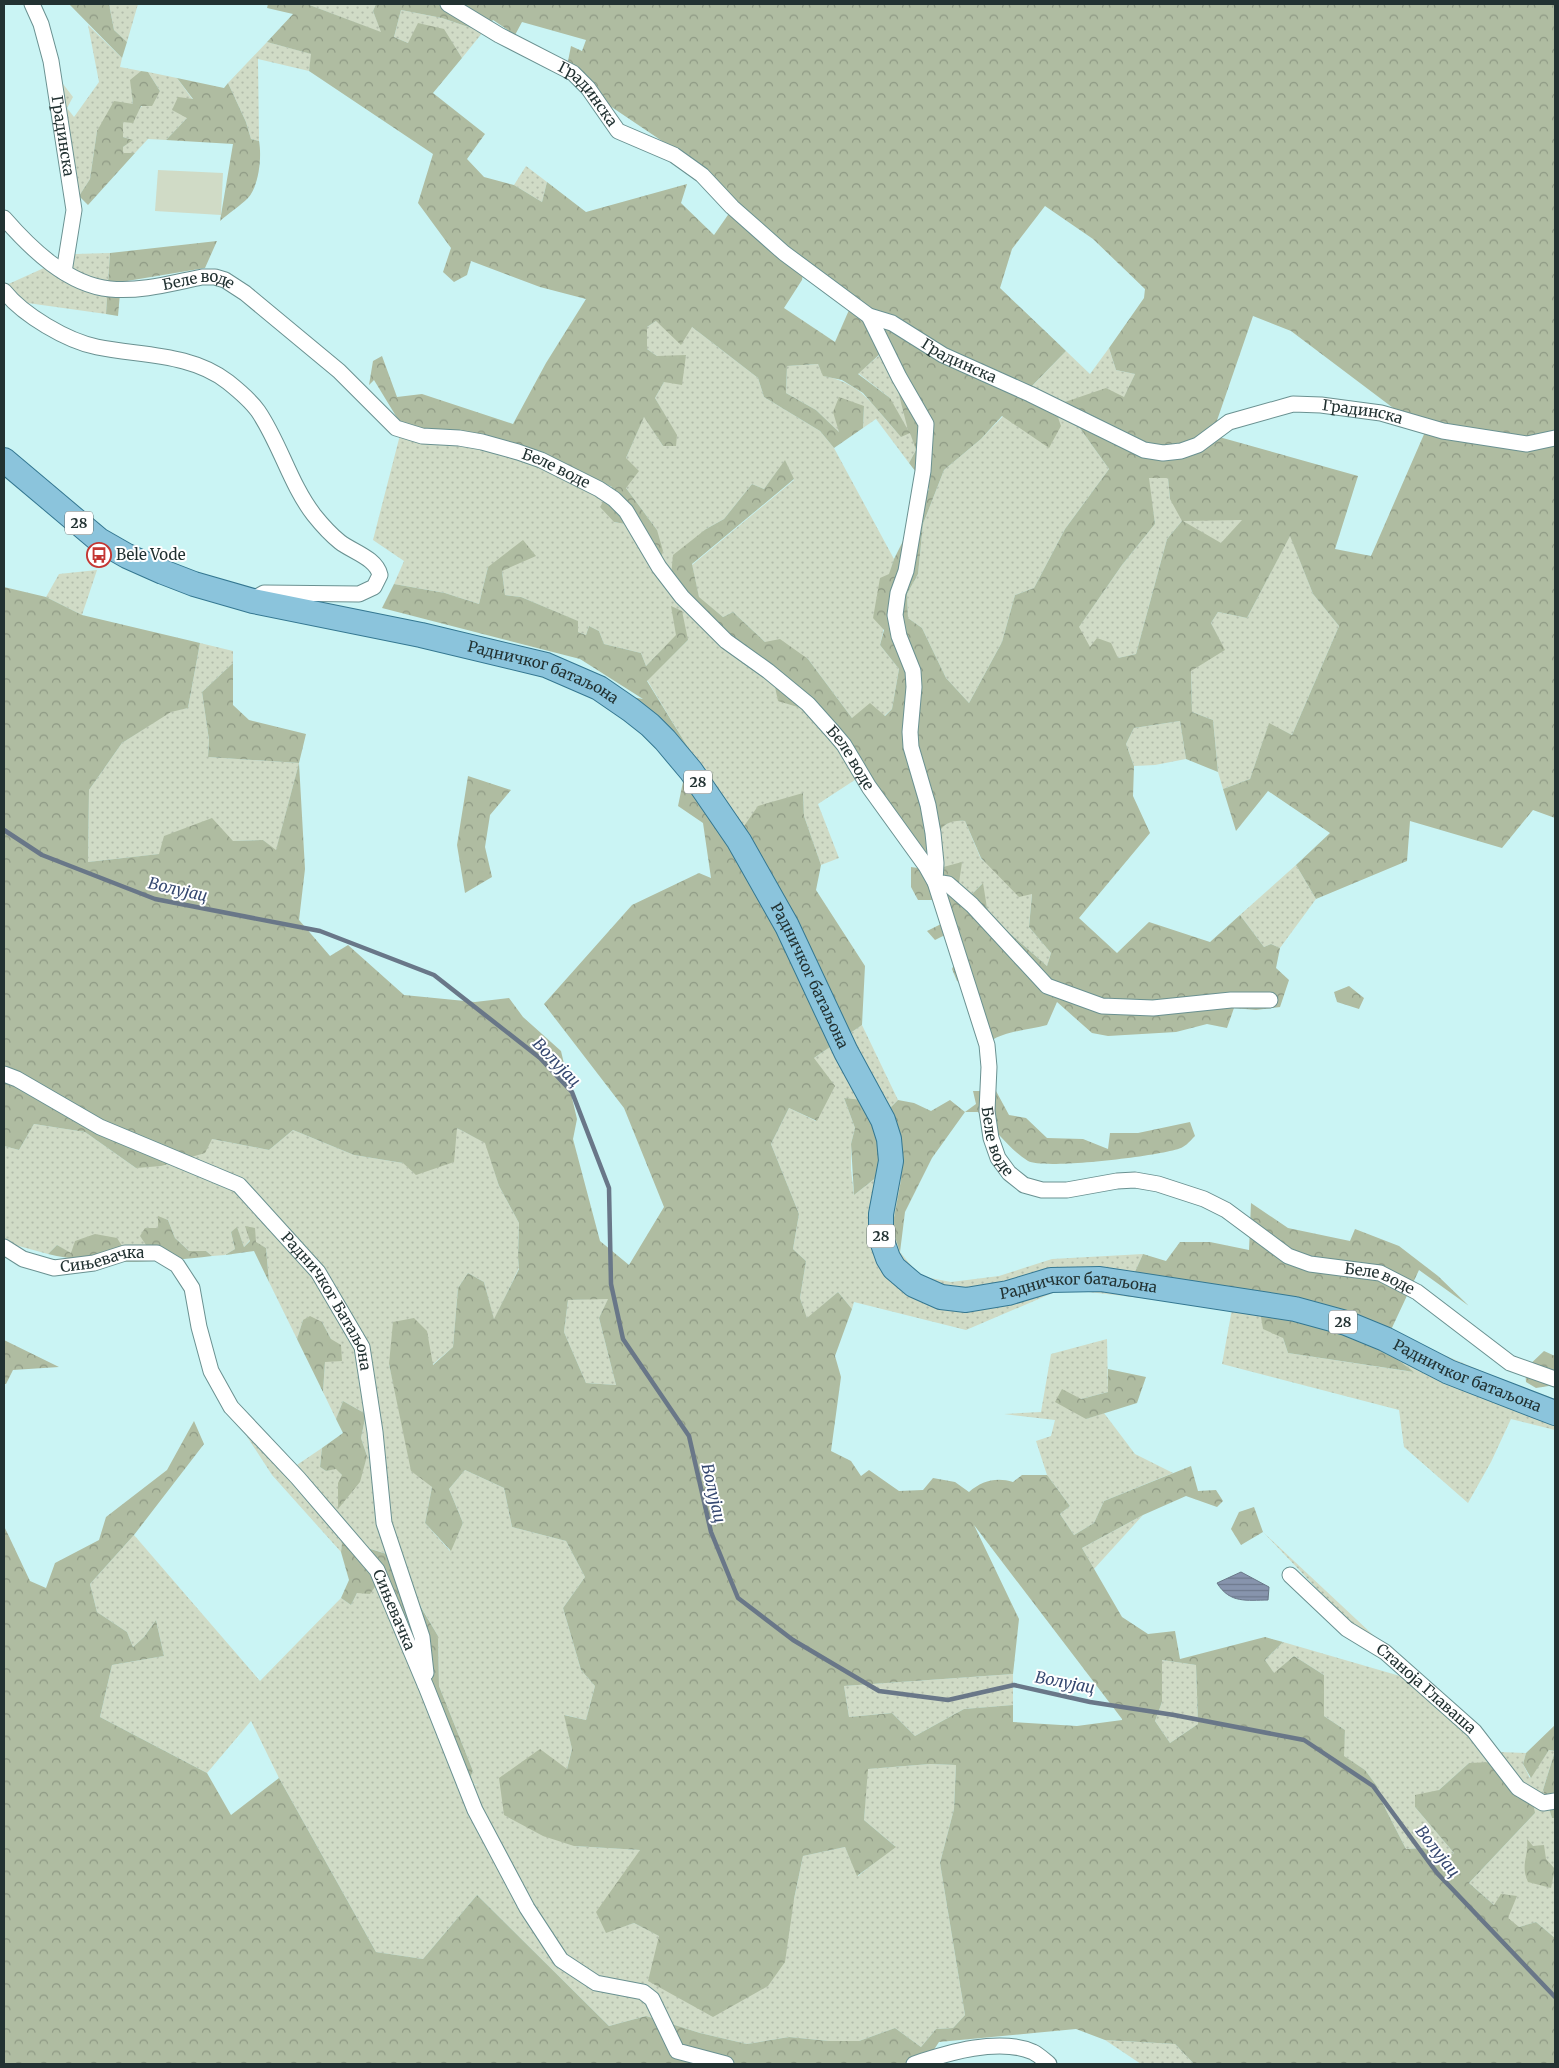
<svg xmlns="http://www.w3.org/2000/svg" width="1559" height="2068" viewBox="0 0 1559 2068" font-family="Merriweather,serif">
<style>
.grass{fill:url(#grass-dots)}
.forest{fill:url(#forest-crowns);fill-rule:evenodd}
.park{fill:#d0dbc6}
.water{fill:url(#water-rules);stroke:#697788}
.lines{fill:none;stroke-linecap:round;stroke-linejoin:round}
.stream{stroke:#697788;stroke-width:4.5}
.minor-casing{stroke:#6a9191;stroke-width:17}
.primary-casing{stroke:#347791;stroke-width:26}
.minor{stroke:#fff;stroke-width:15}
.primary{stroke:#8bc4dc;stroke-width:24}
.labels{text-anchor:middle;stroke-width:4;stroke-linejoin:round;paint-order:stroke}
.shield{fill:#fff;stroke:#647070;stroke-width:1}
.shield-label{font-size:14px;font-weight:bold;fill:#223232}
.street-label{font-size:15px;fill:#223232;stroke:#fff}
.poi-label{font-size:15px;fill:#223232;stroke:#fff;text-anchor:start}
.water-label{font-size:16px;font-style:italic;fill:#354870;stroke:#fff}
</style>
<defs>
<pattern id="grass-dots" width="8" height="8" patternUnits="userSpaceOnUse" patternTransform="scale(1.25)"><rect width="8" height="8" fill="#d0dbc6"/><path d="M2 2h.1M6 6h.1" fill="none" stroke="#b2bcab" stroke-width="1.8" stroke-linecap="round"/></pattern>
<pattern id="forest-crowns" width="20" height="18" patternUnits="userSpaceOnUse" patternTransform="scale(1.25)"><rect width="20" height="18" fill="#afbca1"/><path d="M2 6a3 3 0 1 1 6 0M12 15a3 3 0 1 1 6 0" fill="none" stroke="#8e9984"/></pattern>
<pattern id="water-rules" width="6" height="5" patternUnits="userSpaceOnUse" patternTransform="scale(1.25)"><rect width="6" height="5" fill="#8794ad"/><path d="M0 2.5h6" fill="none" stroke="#6e798d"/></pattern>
</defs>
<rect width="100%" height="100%" fill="#caf4f4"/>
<!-- grass -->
<path class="grass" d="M109 4H138L127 42 114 30Z
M307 4H376L373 11 382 33Z
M401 10 442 18 483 32 462 58 443 29 408 43 394 37Z
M88 25 122 58 120 67 141 71 131 83 133 105 97 131 90 179 79 196 53 96 63 84 73 97 67 108 74 117 99 82Z
M267 42 312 54 309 71 258 59 259 141 251 139 246 122 228 83Z
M148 72 177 78 193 100 187 118 166 140 148 139 135 153H123V147L132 140 123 137V122L160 91Z
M526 166 547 182 542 202 514 185Z
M110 253 106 314 6 300 4 303V286L75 254Z
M656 321 692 327 758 378 764 397 820 431 834 448 894 559C884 587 888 617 880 645L899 669 892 709 884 716 852 718 808 659 765 642 733 612 723 617 699 598 692 565 794 480 785 461 764 489 752 484 724 519 706 529 671 576 814 712 864 774 818 804 839 858 821 865 804 816 803 793 742 829 684 741 647 680 688 640 677 635 646 666 641 653 604 644 599 631 589 626 586 635 578 632 577 621 521 597 505 595 502 571 488 567 479 604 445 593 394 584 404 561 373 540 400 435 534 449 612 488 614 522 625 524 655 574 657 530 626 488V458L644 416 663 446H676V435L655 398 664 382 686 356H657L647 349V327Z
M1109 348 1116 370 1135 374 1124 398 1062 403 1109 469 1065 529 1034 588 1015 595 1002 642 969 703 946 678 922 628 908 618 907 594 918 574 923 524 944 470 981 439 1066 351 1090 374Z
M881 354 898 391 916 450 909 463 876 419 863 428 864 406 840 433 816 410 786 393 787 366 818 364 824 376C867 385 873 409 902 437L890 398 858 373Z
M1168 477 1170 499 1243 520 1221 544 1182 521 1167 539 1136 654 1118 658 1090 648 1078 628 1122 565 1155 524 1148 478Z
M1290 535 1313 594 1339 626 1292 735 1269 724 1250 779 1223 789 1218 772 1213 720 1192 712 1191 670 1224 650 1211 623 1218 612 1247 618Z
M97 570 82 615 46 597 59 574Z
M200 643 233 651V663L202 692 209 740 208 757 299 763 276 851 263 840 233 841 160 854 88 862 89 790 122 743 171 711 188 708Z
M1180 721 1186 759 1155 765 1134 766 1126 744 1134 728Z
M953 820 965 821 981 859 1032 893 1029 927 1051 953 1047 966 988 914 982 884 970 896 958 883 932 870 939 829Z
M1296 865 1316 899 1280 948 1271 944 1264 947 1240 915Z
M862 1025 898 1100 889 1109 844 1098 855 1128 851 1144V1170L854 1195 882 1173 901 1180 892 1228 900 1252 920 1276 951 1282 999 1276 1052 1259 1143 1254 1124 1296 1062 1289 966 1330 854 1302 852 1309 838 1292 807 1319 800 1298 806 1261 793 1249 799 1214 771 1144 789 1108 816 1121 814 1058Z
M34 1124 85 1132 136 1168 212 1139 269 1150 293 1130 354 1155 403 1163 457 1128 486 1143 499 1186 519 1223 518 1257 519 1268 494 1320 484 1282 468 1273 458 1288 453 1347 432 1365 389 1364 400 1413 432 1487 425 1523 450 1551 463 1523 449 1489 465 1470 504 1488 512 1527 566 1541 585 1577 563 1608 581 1670 595 1686 586 1720 565 1715 572 1749 567 1769 574 1846 640 1850 606 1932 634 1923 660 1936 794 1899 803 1856 845 1847 858 1876 895 1846 864 1820 867 1769 930 1764 956 1765 954 1809 940 1863 965 2015 953 2028 936 2029 921 2047 895 2028 859 2041H829L789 2037 747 2044 700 2033 646 2016 609 2026 477 1895 423 1959 376 1952 279 1778 251 1721 207 1773 100 1717 112 1665 164 1656 156 1620 144 1637 133 1647 127 1632 97 1612 90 1584 134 1535 260 1681 341 1598 351 1605 357 1593 378 1583 464 1782 478 1785 468 1782 473 1771 439 1686 438 1636 391 1555 364 1547 344 1526 341 1552 272 1475 246 1435 285 1473 322 1448 320 1467 326 1471 336 1468 342 1475 367 1456 361 1438 366 1414 343 1401 336 1419 323 1392 325 1362 331 1339 322 1322 303 1320 297 1339 269 1282 266 1248 250 1240 244 1247 237 1228 231 1232 235 1249 225 1255 212 1256 206 1251H189L175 1238 168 1220 158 1217V1228L147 1245 71 1254 57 1245 48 1254 4 1242V1146L19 1150Z
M609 1298 599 1318 616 1385 586 1383 564 1332 568 1300Z
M1232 1309 1260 1311 1283 1338 1288 1353 1413 1372 1378 1345 1390 1332 1491 1375 1555 1399V1430L1511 1419 1491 1462 1468 1503 1404 1447 1399 1410 1222 1364Z
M1107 1339 1108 1392 1081 1399 1086 1419 1104 1413 1135 1454 1173 1473 1104 1501 1094 1523 1074 1535 1060 1514 1070 1506 1047 1475 1036 1441 1051 1436 1055 1420 1004 1414 1041 1412 1051 1354Z
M1143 1515 1094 1569 1082 1548Z
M1263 1532 1498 1752 1526 1753 1523 1764 1530 1778 1549 1750 1555 1751 1543 1790 1552 1818H1555V1938L1536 1922 1503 1932 1494 1905 1469 1883 1535 1813 1469 1763 1439 1790 1415 1807 1454 1853 1447 1857 1423 1848 1406 1849 1383 1804 1377 1786 1365 1770 1343 1756 1345 1730 1324 1716V1675L1294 1656 1274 1674 1265 1660 1283 1642 1400 1676Z
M1162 1660 1196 1665 1198 1724 1170 1743 1155 1721 1162 1702Z
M1013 1674V1705L964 1709 915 1736 892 1713 849 1717 844 1686Z
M1105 2040 1175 2044 1194 2064H1141Z"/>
<!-- forest -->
<path class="forest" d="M69 4H109L114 30 127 42 122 58Z
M268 4H307L381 32 373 11 376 4H1555V818L1533 810 1502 848 1410 821 1407 861 1316 899 1296 865 1330 833 1268 791 1236 831 1223 789 1250 779 1269 723 1292 735 1339 626 1313 594 1290 536 1247 618 1218 612 1211 623 1225 650 1191 671 1192 712 1213 720 1218 772 1186 759 1180 721 1134 728 1126 744 1134 766 1133 796 1150 833 1079 918 1117 953 1149 922 1210 942 1240 915 1264 947 1271 944 1280 948 1276 968 1289 980 1280 1007 1256 1010 1234 1008 1227 1028 1207 1024 1176 1032 1108 1036 1092 1033 1057 1002 1047 1025C1030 1030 1004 1031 991 1041L967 985 957 981 952 969 956 960 945 935 935 940 927 931 941 924 934 900H918L911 887V867L932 870 962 862 959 883 970 896 983 883 988 914 1047 966 1051 953 1029 927 1032 894 1019 897 981 858 965 821C938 819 937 836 931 858L814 712 778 701 771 668 729 639 671 576 673 555 706 529 724 519 752 484 764 489 785 460 794 479 692 564 699 597 723 617 733 612 765 642 780 639 808 659 852 718 870 703 885 716 892 709 899 669 880 645 884 630 873 618 880 578 889 574 894 559 929 489 909 463 916 450 910 433 901 437 863 393 842 380 823 376 818 364 787 366 786 393 816 410 839 432 833 412 839 397 864 406 863 428 834 448 820 431 764 397 758 378 692 327 681 345 656 321 647 327V349L657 356 686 355 682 385 664 382 655 398 677 435 676 446H663L644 417 626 458 639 471 626 488 657 530 663 551 655 575 625 524 614 522 600 507 612 487 534 449 530 455 400 435 402 426 374 380 369 385 373 361 382 356 397 397 422 394 513 424 546 363 586 299 540 287 471 261 467 275 454 282 443 272 451 248 418 203 433 154 309 71 311 54 267 42 293 14 267 8ZM401 10 442 18 483 32 493 20 515 35 522 22 586 40 582 51 571 46 568 61 578 68 570 79 714 176 730 212 714 235 681 203 687 184 586 212 547 182 542 202 514 185 484 177 467 159 485 134 433 93 462 58 444 29 418 23 408 43 394 37ZM1045 206 1093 239 1145 289 1144 298 1109 348 1116 370 1135 374 1124 397 1106 388 1062 403 1109 469 1065 529 1034 588 1015 595 1002 642 969 703 946 678 922 628 908 618 907 594 918 574 923 524 944 470 981 439 1002 416 1049 448 1061 426 1050 395 1032 386 1066 351 1000 288 1012 249ZM803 272 849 310 835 342 784 308 802 280ZM1253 316 1291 331 1425 432 1371 556 1335 549 1358 476 1212 435ZM880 354 898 391 908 430 890 398 858 374ZM1149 478H1168L1170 499 1182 521 1167 539 1136 654 1118 658 1111 643 1097 638 1090 647 1079 627 1122 565 1155 524ZM1242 520 1221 543 1183 521H1184Z
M141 71 148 72 160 91 152 106H141L133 123 123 122V137L133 140 123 147V153H135L88 205 79 196 90 179 97 131 114 101 133 104 130 80Z
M177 78 224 88 228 83 246 122 251 139 259 141C262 157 259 186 248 198 240 206 229 213 220 221L233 144 166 140 187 118 172 110 178 97 193 99Z
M217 241 205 268 121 282 118 316 106 314 110 253Z
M523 540 536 556 502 571 505 595 521 597 578 621V632L586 635 589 626 599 631 604 644 641 653 646 666 676 635 671 606 682 611 688 640 647 681 684 741 742 829 758 806 803 793 804 816 821 865 816 890 865 966 862 1025 814 1058 835 1086 817 1121 789 1108 771 1144 799 1214 793 1249 806 1261 800 1298 807 1318 838 1292 852 1309 835 1356 841 1377 831 1451 851 1461 861 1476 869 1470 899 1491 923 1490 933 1478 955 1482 969 1492C982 1481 996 1477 1013 1482L1022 1475H1047L1070 1506 1060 1514 1074 1535 1094 1523 1104 1501 1191 1466 1198 1491 1216 1490 1223 1501 1217 1507 1186 1496 1143 1515 1082 1548 1122 1617 1148 1634 1175 1631 1180 1659 1265 1637 1283 1642 1265 1660 1274 1673 1294 1656 1324 1675V1716L1345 1730 1344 1756 1365 1770 1377 1786 1383 1804 1406 1849 1423 1848 1446 1857 1454 1853 1415 1807V1795L1439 1790 1469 1763 1493 1762 1533 1803 1535 1813 1469 1883 1494 1905 1501 1894 1517 1896 1508 1918 1519 1927 1536 1922 1555 1938V2064H1194L1175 2044 1105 2040 1076 2029 939 2042 933 2051 938 2064H4V1526L30 1581 46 1588 55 1563 99 1540 106 1517 167 1470 194 1421 204 1444 134 1535 90 1584 97 1612 127 1632 133 1647 144 1637 156 1620 164 1656 112 1665 100 1717 207 1773 231 1815 279 1778 376 1952 423 1959 477 1895 609 2026 646 2016 700 2033 747 2044 789 2037 829 2041H859L895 2028 921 2047 936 2029 953 2028 965 2015 940 1863 954 1809 956 1765 930 1764 868 1769 864 1820 896 1847 857 1876 845 1847 803 1856 794 1899 785 1962 768 1986 713 2017 648 1981 659 1936 634 1923 606 1933 596 1912 640 1850 574 1846 543 1836 504 1815 499 1778 540 1749 567 1769 572 1749 564 1715 586 1720 595 1686 581 1670 563 1608 585 1577 566 1541 512 1527 504 1488 465 1470 449 1489 463 1523 451 1551 425 1523 432 1487 411 1471 389 1364 393 1322 414 1318 427 1331 433 1365 453 1347 458 1288 468 1273 484 1282 494 1319 519 1269 518 1257 519 1223 499 1186 485 1143 457 1128 454 1162 416 1175 403 1163 354 1155 293 1130 269 1150 212 1139 205 1153 161 1166 136 1168 85 1132 34 1124 19 1150 4 1146V587L46 597 82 615 200 643 188 708 171 712 122 743 89 790 88 862 159 854 164 836 212 818 233 841 263 840 276 850 299 763 208 757 209 740 202 692 233 663V705L249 720 306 734 299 763 305 869 299 920 330 956 348 945 404 995 475 1002 509 998 523 1017 561 1051 577 1119 573 1139 600 1241 629 1265 664 1207 624 1108 544 1004 632 905 699 873 711 878 703 823 678 806 684 777 604 692 643 699 580 659 382 608 394 584 445 593 479 604 488 567ZM608 1299 599 1318 616 1385 586 1383 564 1332 568 1300ZM974 1525 1122 1719V1720L1077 1726 1013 1722V1705L964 1709 915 1736 892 1713 849 1717 844 1686 1013 1674 1019 1619ZM1162 1660 1196 1665 1198 1724 1170 1743 1155 1721 1162 1702Z
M468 776 511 790 490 815 485 847 492 877 465 893 457 845Z
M1349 986 1364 998 1359 1009 1337 1002 1334 992Z
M973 1091H996L1009 1115 1026 1118 1047 1138 1083 1139 1108 1149 1110 1133H1138L1190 1122 1195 1136C1191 1140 1186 1146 1181 1148 1161 1156 1044 1170 1028 1161 1009 1149 994 1128 978 1112H965L932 1158 905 1212 900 1252 892 1228 901 1180 898 1140 889 1109 898 1100 914 1103 931 1111 950 1100 965 1112 976 1104Z
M844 1098 862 1100 875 1124 882 1173 854 1195 851 1144 855 1128Z
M1251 1203 1288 1228 1350 1241 1355 1229 1399 1246 1438 1276 1469 1306 1419 1270 1390 1332 1378 1345 1414 1372 1288 1353 1283 1338 1263 1329 1260 1311 1124 1296 1143 1254 1166 1261 1180 1242H1210L1249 1250Z
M158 1216 168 1220 175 1238 189 1251H206L212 1256C163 1262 96 1266 48 1254L57 1245 71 1253 75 1241 95 1234 117 1238 122 1246 146 1245 140 1236 145 1228H158Z
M245 1226 255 1228 256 1242 266 1248 269 1282 254 1251 225 1255 235 1249 231 1232 237 1227 244 1247 250 1241Z
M310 1316 322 1322 331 1339 341 1345 342 1361 325 1362 323 1392 297 1339 303 1320Z
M4 1340 59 1367 13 1370 6 1384H4Z
M1544 1351 1555 1356V1385L1536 1388 1526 1382 1525 1369Z
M1108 1369 1146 1377 1137 1403 1086 1419 1055 1402 1062 1389 1081 1399 1108 1392Z
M343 1401 366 1414 361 1438 367 1456 360 1482 338 1509V1483L342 1475 336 1469 326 1471 320 1467 322 1448 343 1433 336 1419Z
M1254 1507 1263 1532 1241 1545 1231 1529 1239 1512Z
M344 1525 364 1547 390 1555 438 1636 439 1686 473 1771 468 1782 377 1584 370 1594 357 1593 351 1605 341 1598 349 1580 341 1552Z
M1555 1725V1818H1552L1543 1790 1555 1751 1549 1750 1531 1778 1523 1764 1526 1753Z
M1527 1839 1533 1846 1544 1845 1546 1859 1555 1869 1551 1888 1528 1882C1520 1864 1529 1857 1527 1839Z"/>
<!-- park -->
<path class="park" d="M158 170 223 173 221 215 155 211Z"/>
<!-- water -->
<path class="water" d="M1241 1572 1269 1587 1268 1600C1247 1600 1230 1604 1217 1583Z"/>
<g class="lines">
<!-- stream -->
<path class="stream" d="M4 830 42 855 155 899 320 931 434 975 540 1058 572 1092 609 1188 611 1284 623 1339 689 1436 711 1532 738 1598 793 1640 879 1691 948 1700 1014 1685 1090 1702 1174 1715 1304 1740 1373 1786 1437 1873 1555 1997"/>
<defs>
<g id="minor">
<path id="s1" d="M32 4 41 24 51 61 74 210 64 272"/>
<path id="s2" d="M448 4 499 35 573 73 588 88 618 131 674 155 702 175 732 207 784 253 869 316 892 323 943 355 1030 394 1144 450 1163 453 1181 451 1198 445 1229 422 1293 404 1321 405 1381 413 1443 431 1527 444 1555 438"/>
<path id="s3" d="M4 218C31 249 68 285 110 289 141 292 172 283 202 277H215L225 280 245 293 339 371 396 428 422 436 459 438 482 442 518 452 541 460 599 489 614 499 626 511 659 567 682 597 726 641 768 671 808 704 833 732 844 745 869 787 926 866 935 882 987 1045 989 1067 987 1111 991 1138 998 1158 1009 1173 1024 1185 1042 1190H1067L1117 1181 1135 1180 1158 1184 1204 1199 1226 1210 1288 1256 1310 1264 1380 1273 1417 1292 1510 1363 1555 1379"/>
<path d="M4 291C23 315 67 341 97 347 141 356 191 353 228 382 238 390 251 401 258 411 280 443 290 484 314 515 322 525 330 534 340 542 353 552 376 558 380 575L374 587 359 594 264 593 255 598"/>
<path d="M869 316 899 377 926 424 923 471 906 571 898 593 895 615 899 636 913 671 914 687 910 732 911 747 928 805 933 833 936 863 935 882 948 884 972 905 1047 986 1102 1006 1153 1008 1231 1000H1270"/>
<path id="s4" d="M4 1074 17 1079 100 1127 239 1185 318 1272 362 1347 375 1432 384 1523 422 1637 426 1673"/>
<path id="s5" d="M4 1247 23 1259 54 1268 94 1263 125 1253H157L177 1265 192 1288 199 1327 211 1371 231 1407 298 1478 377 1570 427 1689 475 1810 527 1908 561 1960 596 1983 643 1992 652 1999 677 2051 726 2064"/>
<path id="s6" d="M1290 1575 1347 1629 1385 1652 1474 1731 1518 1788 1543 1803 1555 1801"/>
<path d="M914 2064C947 2053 999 2037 1033 2052 1039 2055 1044 2060 1049 2064"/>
</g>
<g id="primary">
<path id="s7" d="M4 460 99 540 127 556 163 572 194 584 253 601 421 635 546 665 599 688 631 710 650 725 665 740 691 771 739 841 787 926 846 1052 883 1120 889 1139 891 1161 881 1214V1238L888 1258 894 1268 914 1285 941 1297 966 1300 1008 1293 1051 1280 1100 1279 1295 1309 1346 1323 1385 1339 1449 1372 1555 1413"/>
</g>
</defs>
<!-- minor casing -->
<use href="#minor" class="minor-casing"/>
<!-- primary casing -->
<use href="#primary" class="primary-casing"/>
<!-- minor -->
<use href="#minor" class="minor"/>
<!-- primary -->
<use href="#primary" class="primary"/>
</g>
<!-- icons -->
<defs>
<symbol id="bus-ring" viewBox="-11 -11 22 22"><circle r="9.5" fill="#fff" stroke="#c43632" stroke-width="1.5"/><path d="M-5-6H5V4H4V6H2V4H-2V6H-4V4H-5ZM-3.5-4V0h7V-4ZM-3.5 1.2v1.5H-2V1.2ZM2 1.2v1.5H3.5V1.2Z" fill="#c43632"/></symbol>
</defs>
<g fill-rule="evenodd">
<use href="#bus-ring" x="85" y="541" width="28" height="28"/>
</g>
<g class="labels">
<!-- shield labels -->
<g class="shield">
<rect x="65" y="511.5" width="28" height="23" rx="4"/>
<rect x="684" y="770.5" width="28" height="23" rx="4"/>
<rect x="867" y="1224.5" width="28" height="23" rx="4"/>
<rect x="1329" y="1310.5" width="28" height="23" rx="4"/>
</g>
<g class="shield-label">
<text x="79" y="528">28</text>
<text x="698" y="787">28</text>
<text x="881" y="1241">28</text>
<text x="1343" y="1327">28</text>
</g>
<!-- street labels -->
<g class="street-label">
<text dy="5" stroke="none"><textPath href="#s2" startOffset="168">Градинска</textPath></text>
<text dy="5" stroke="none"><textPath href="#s1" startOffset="136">Градинска</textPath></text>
<text dy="5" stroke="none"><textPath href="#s3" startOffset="220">Беле воде</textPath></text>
<text dy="5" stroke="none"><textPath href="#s2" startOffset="632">Градинска</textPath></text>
<text dy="5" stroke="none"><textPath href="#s2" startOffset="1068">Градинска</textPath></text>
<text dy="5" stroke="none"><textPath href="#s3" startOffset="640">Беле воде</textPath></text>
<text dy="5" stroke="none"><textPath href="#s7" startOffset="590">Радничког батаљона</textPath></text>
<text dy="5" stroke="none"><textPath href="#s3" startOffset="1060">Беле воде</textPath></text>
<text dy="5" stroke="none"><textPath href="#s7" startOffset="1010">Радничког батаљона</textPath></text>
<text dy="5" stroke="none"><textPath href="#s3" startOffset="1480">Беле воде</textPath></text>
<text dy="5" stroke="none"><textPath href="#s5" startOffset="104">Сињевачка</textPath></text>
<text dy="5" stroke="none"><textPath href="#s3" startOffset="1915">Беле воде</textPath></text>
<text dy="5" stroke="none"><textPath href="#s7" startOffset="1520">Радничког батаљона</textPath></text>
<text dy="5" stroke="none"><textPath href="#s4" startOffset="408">Радничког Батаљона</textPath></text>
<text dy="5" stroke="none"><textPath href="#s7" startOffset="1925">Радничког батаљона</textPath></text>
<text dy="5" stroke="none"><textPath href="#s5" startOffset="599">Сињевачка</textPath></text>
<text dy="5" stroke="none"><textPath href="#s6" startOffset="178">Станоја Главаша</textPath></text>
</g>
<!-- poi labels -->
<g class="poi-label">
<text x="116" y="560">Bele Vode</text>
</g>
<!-- water labels -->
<g class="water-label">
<text transform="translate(178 889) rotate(13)" y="6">Волујац</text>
<text transform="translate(557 1062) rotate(46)" y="6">Волујац</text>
<text transform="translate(714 1493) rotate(77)" y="6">Волујац</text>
<text transform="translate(1065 1682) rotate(11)" y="6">Волујац</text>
<text transform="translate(1438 1851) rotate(52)" y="6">Волујац</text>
</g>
</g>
<!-- border -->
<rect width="1559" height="2068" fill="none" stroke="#223232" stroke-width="10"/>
</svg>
